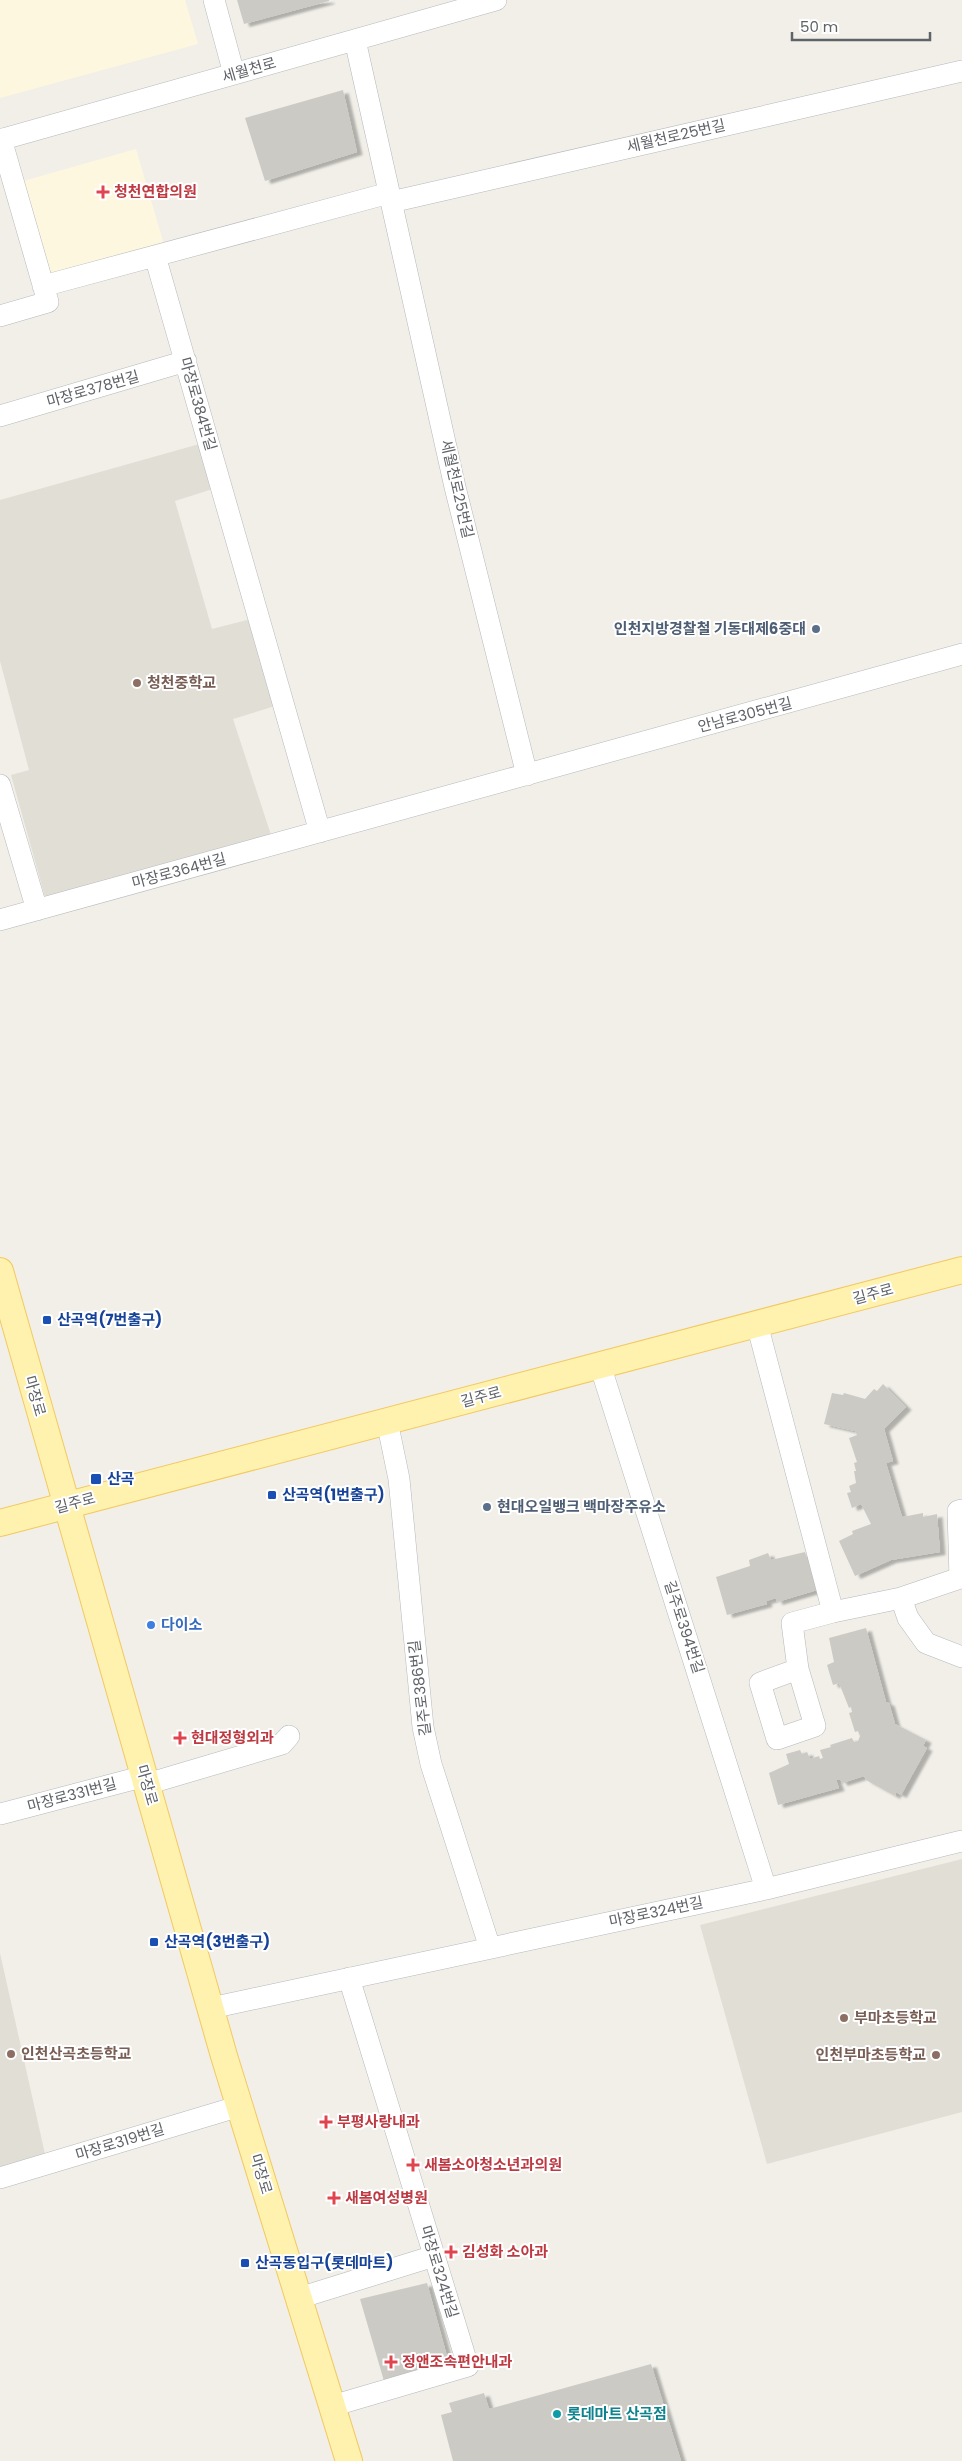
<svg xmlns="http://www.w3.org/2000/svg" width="962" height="2461" viewBox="0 0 962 2461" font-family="Poppins,'Noto Sans KR',sans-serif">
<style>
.commercial{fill:#fef7e0}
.education{fill:#e1ded6}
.building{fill:#cccac5;filter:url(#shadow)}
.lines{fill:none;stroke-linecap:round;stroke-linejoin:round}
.minor-casing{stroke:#b5b8bc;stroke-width:22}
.major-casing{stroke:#f2c960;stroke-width:28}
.minor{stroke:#fff;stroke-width:21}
.major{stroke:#fff2af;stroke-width:26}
.health-dot{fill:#e0444e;stroke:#fff;stroke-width:2}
.service-dot{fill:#5c6f8a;stroke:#fff;stroke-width:2}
.education-dot{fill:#8d6e63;stroke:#fff;stroke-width:2}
.transit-dot{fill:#1a4fb4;stroke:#fff;stroke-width:2}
.shop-dot{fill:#3f7fe0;stroke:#fff;stroke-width:2}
.culture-dot{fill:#0f9aa8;stroke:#fff;stroke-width:2}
.labels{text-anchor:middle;stroke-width:4;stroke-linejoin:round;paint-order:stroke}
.street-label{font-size:15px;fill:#5f6368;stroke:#fff}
.health-label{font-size:15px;font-weight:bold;fill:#be3a42;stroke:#fff;text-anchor:start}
.service-label{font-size:15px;font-weight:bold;fill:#4e5e75;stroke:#fff;text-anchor:end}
.education-label{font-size:15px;font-weight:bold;fill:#785e54;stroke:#fff;text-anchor:start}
.transit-label{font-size:15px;font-weight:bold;fill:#164399;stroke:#fff;text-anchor:start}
.shop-label{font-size:15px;font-weight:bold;fill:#366cbe;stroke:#fff;text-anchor:start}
.culture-label{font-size:15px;font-weight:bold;fill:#0d838f;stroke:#fff;text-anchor:start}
</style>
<defs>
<filter id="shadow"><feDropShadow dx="5.5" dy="3" stdDeviation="1" flood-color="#0004"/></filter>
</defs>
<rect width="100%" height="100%" fill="#f1efe8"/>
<!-- commercial -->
<path class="commercial" d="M0 0H185L198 44 0 98Z
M136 149 165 248 50 280 20 182Z"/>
<!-- education -->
<path class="education" d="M203 443 216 488 175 501 212 629 251 619 275 706 233 719 271 835 45 897 11 775 29 770 0 661V500Z
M962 1859V2112L767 2164 700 1925Z
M0 1953 45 2154 0 2167Z"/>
<!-- building -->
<path class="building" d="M237 0H329V1L244 24Z
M343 90 357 152 265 181 245 118Z
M883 1384 906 1407 884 1429 893 1461 886 1463 902 1517 923 1513V1517L937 1514 940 1552 891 1560 855 1576 839 1541 853 1534 852 1531 871 1524 861 1504 852 1508 847 1493 851 1492 849 1486 856 1483 854 1471H856L854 1463 857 1462 849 1438 857 1435 855 1431 824 1424 832 1393 843 1395 844 1393 865 1399 874 1389 877 1391Z
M805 1552 817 1590 777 1602 776 1598 766 1601 767 1604 727 1615 716 1577 750 1566 749 1560 768 1553 771 1560Z
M866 1628 886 1702 889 1703 895 1724 926 1740 923 1746 927 1748 901 1795 896 1792 895 1796 866 1780 864 1776 842 1783 840 1779 836 1780 839 1788 778 1805 769 1773 789 1764 786 1754 800 1750 802 1754 807 1752 810 1759 819 1756 820 1759 823 1758 820 1750 831 1747 830 1745 852 1738 854 1742 858 1741 860 1736 858 1731 855 1732 849 1713 852 1712 851 1707 849 1708 839 1683 833 1685 827 1665 834 1662 829 1638Z
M427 2283 448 2360 384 2381 360 2299Z
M651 2364 681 2461H453L441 2415 452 2412 449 2403 484 2393 489 2409Z"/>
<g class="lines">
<defs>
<path id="minor" d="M214 0 234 74
M355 40 455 487 527 775
M0 140 496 0
M391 202 962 71
M155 256 320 832
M43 286 389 193
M0 316 48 302 1 139
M0 416 186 361
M0 785 37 910
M0 920 962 654
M757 1324 833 1612
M600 1365 766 1889
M387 1421 399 1479 423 1727 431 1764 490 1948
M901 1598 908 1618 926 1643 962 1657
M798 1669 760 1683 777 1739 815 1726 798 1669 792 1623 833 1612 901 1598 960 1578 958 1511 962 1510
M147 1784 282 1744 289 1736
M0 1814 145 1776
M211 2008 766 1889 962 1841
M0 2178 240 2106
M299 2298 434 2256
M332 2406 468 2366 349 1978"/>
<path id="major" d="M0 1271 224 2056 349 2461
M0 1523 962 1270"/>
</defs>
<!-- minor casing -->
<use href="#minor" class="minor-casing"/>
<!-- major casing -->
<use href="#major" class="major-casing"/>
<!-- minor -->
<use href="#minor" class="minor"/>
<!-- major -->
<use href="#major" class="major"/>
</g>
<!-- markers -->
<g class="health-dot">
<path d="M100.5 184.5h5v5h5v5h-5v5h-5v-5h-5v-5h5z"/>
<path d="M177.5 1730.5h5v5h5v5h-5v5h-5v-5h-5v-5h5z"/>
<path d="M323.5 2114.5h5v5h5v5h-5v5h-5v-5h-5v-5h5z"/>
<path d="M410.5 2157.5h5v5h5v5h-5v5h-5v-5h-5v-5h5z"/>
<path d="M331.5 2190.5h5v5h5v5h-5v5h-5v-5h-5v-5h5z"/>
<path d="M448.5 2244.5h5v5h5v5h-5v5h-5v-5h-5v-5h5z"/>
<path d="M388.5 2354.5h5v5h5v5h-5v5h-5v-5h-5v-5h5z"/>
</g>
<g class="service-dot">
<circle cx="816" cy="629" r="5"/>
<circle cx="487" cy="1507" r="5"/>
</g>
<g class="education-dot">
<circle cx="137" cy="683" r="5"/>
<circle cx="844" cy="2018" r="5"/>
<circle cx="11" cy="2054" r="5"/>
<circle cx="936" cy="2055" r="5"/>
</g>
<g class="transit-dot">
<rect x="42" y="1315" width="10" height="10" rx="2.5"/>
<rect x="90" y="1473" width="12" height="12" rx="2.5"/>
<rect x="267" y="1490" width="10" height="10" rx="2.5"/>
<rect x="149" y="1937" width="10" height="10" rx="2.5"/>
<rect x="240" y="2258" width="10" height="10" rx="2.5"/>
</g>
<circle class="shop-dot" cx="151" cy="1625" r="5"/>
<circle class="culture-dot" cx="557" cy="2414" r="5"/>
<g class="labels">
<!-- street labels -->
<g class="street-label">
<text transform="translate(249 70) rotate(-16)" y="5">세월천로</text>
<text transform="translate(676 136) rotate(-13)" y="5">세월천로25번길</text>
<text transform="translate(93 389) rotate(-16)" y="5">마장로378번길</text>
<text transform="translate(198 404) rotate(74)" y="5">마장로384번길</text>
<text transform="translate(457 489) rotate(77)" y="5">세월천로25번길</text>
<text transform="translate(745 715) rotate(-15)" y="5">안남로305번길</text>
<text transform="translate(179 871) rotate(-15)" y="5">마장로364번길</text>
<text transform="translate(873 1294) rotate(-15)" y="5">길주로</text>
<text transform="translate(35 1396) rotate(74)" y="5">마장로</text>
<text transform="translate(481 1397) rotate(-15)" y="5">길주로</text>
<text transform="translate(75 1503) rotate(-15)" y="5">길주로</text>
<text transform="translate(684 1627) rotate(72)" y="5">길주로394번길</text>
<text transform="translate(420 1688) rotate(-97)" y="5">길주로386번길</text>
<text transform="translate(147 1785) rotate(74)" y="5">마장로</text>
<text transform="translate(72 1795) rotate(-15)" y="5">마장로331번길</text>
<text transform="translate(656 1912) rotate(-12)" y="5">마장로324번길</text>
<text transform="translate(120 2142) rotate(-17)" y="5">마장로319번길</text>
<text transform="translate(261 2174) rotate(73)" y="5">마장로</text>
<text transform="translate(439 2272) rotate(73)" y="5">마장로324번길</text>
</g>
<!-- health labels -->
<g class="health-label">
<text x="114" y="197">청천연합의원</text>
<text x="191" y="1743">현대정형외과</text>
<text x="337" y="2127">부평사랑내과</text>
<text x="424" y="2170">새봄소아청소년과의원</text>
<text x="345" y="2203">새봄여성병원</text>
<text x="462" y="2257">김성화 소아과</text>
<text x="402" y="2367">정앤조속편안내과</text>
</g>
<!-- service labels -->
<g class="service-label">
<text x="806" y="634">인천지방경찰철 기동대제6중대</text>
<text x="497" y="1512" text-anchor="start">현대오일뱅크 백마장주유소</text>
</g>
<!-- education labels -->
<g class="education-label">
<text x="147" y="688">청천중학교</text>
<text x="854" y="2023">부마초등학교</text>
<text x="21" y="2059">인천산곡초등학교</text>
<text x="926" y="2060" text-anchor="end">인천부마초등학교</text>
</g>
<!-- transit labels -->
<g class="transit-label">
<text x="57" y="1325">산곡역(7번출구)</text>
<text x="107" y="1484">산곡</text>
<text x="282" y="1500">산곡역(1번출구)</text>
<text x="164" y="1947">산곡역(3번출구)</text>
<text x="255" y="2268">산곡동입구(롯데마트)</text>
</g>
<!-- shop labels -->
<g class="shop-label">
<text x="161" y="1630">다이소</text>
</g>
<!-- culture labels -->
<g class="culture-label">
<text x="567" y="2419">롯데마트 산곡점</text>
</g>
</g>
<!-- scale -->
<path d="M792 32v8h138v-8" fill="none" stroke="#5f6368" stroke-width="2.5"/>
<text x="800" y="32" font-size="15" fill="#5f6368" stroke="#ffffff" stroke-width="4" paint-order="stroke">50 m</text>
</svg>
